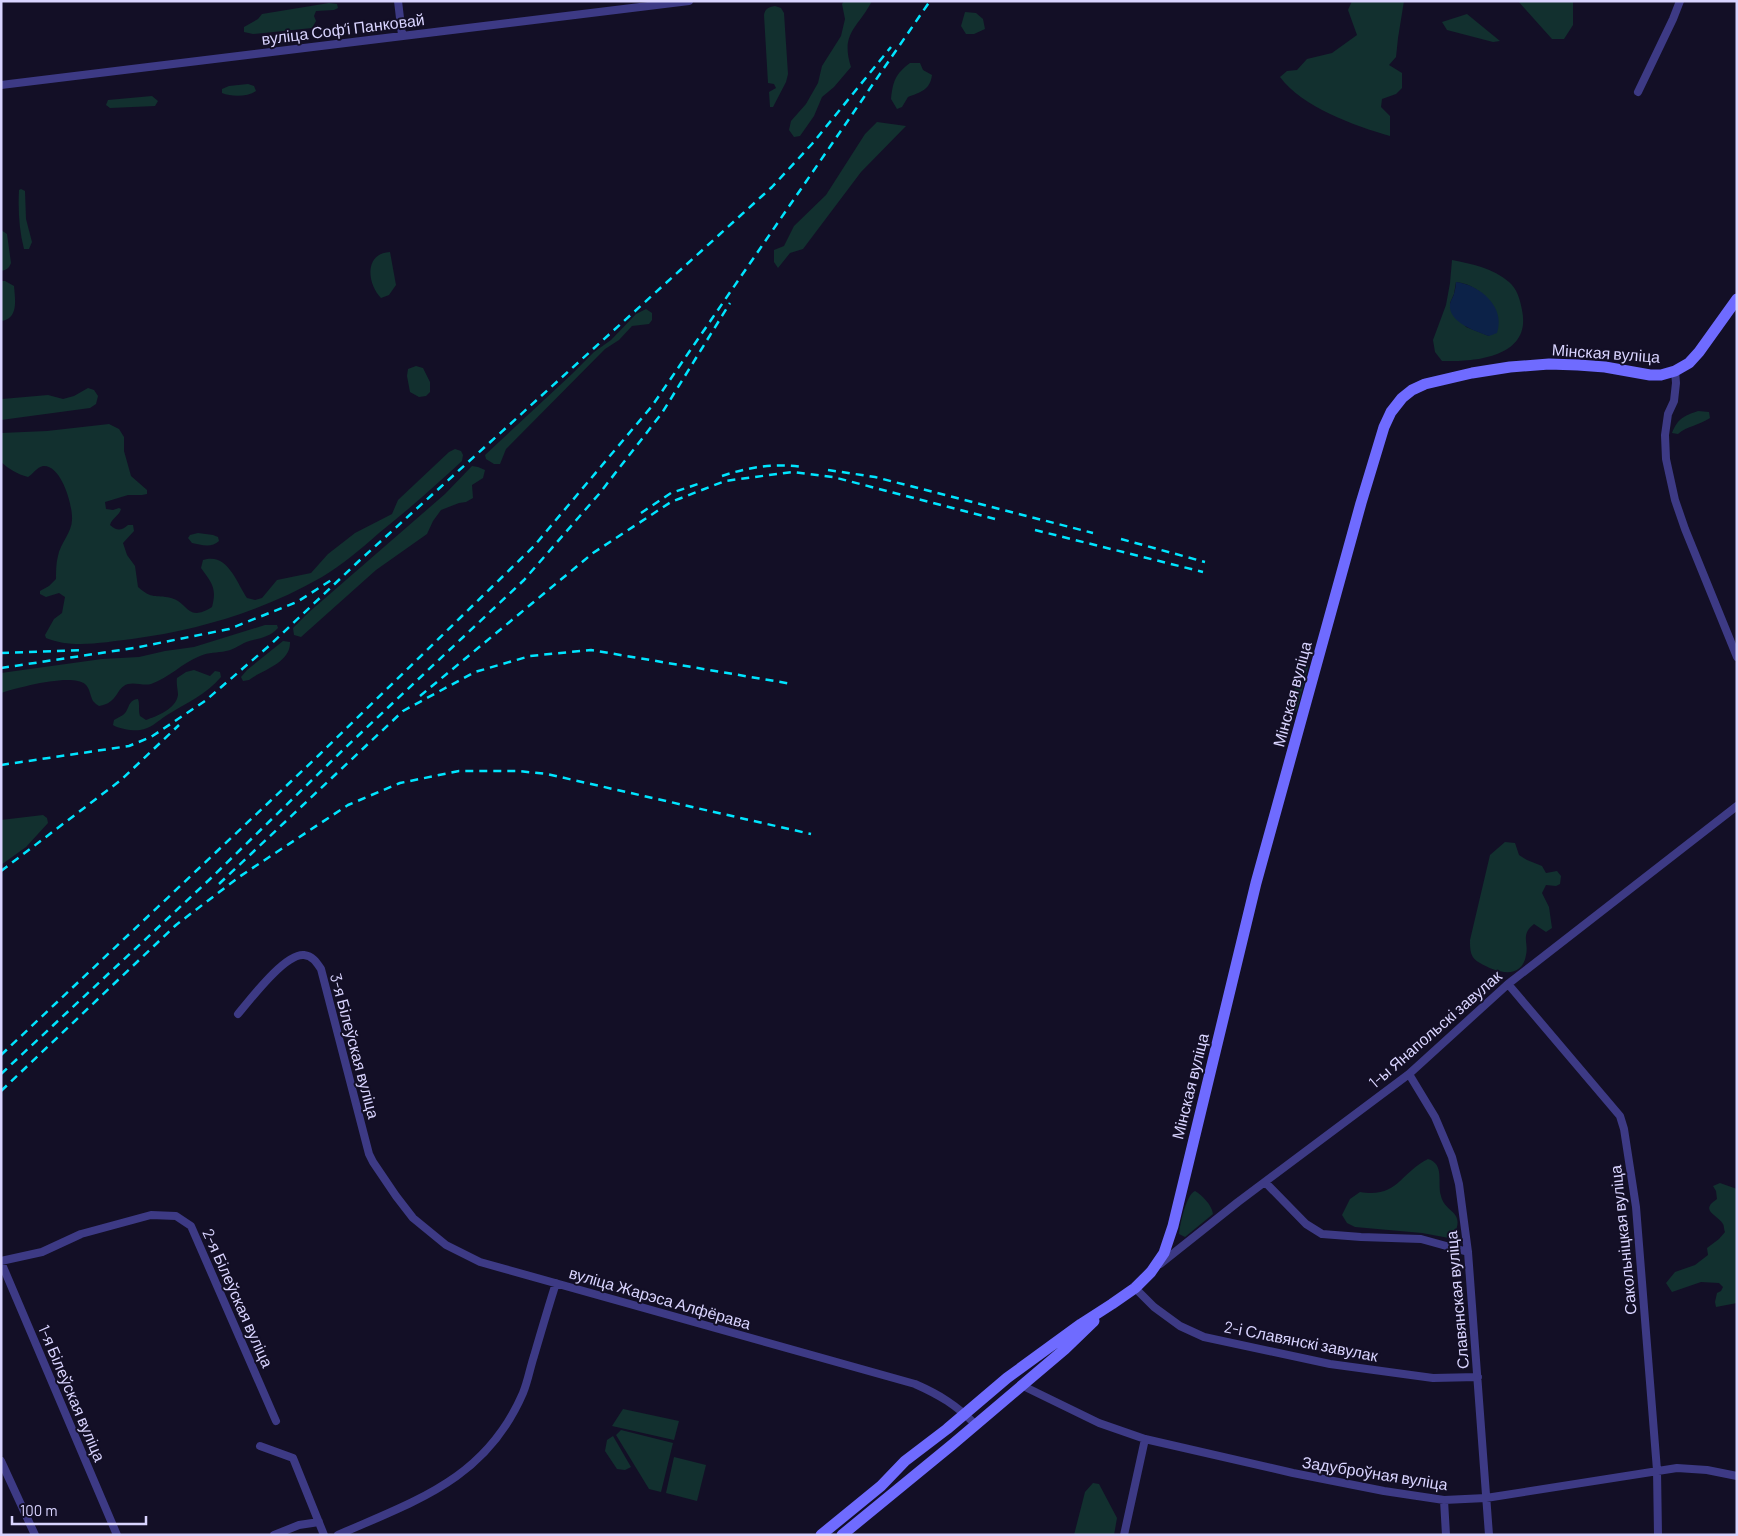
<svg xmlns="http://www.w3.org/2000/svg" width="1738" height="1536" viewBox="0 0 1738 1536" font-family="Barlow,sans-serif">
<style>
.green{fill:#12302f;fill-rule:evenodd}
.water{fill:#0c2248}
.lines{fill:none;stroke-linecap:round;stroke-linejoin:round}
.street{stroke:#3d3a85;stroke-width:8}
.secondary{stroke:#6f6bff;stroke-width:11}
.rail{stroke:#00e5ff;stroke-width:2.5;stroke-dasharray:8 6;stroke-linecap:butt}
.labels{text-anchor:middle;stroke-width:4;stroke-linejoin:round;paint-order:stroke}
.street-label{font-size:16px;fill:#d9d4ff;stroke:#130f26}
</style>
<rect width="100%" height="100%" fill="#130f26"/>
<!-- green -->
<path class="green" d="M844 1H872C858 28 840 33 851 67L834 87 822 97 814 116 800 136 794 137 789 130 791 121 806 104 818 83 822 66 841 36 845 19 842 4Z
M1352 1H1404L1398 38 1396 57 1389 65 1402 73V88L1396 94 1382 99 1381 107 1390 116V136C1355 126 1302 107 1280 77L1287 71 1297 70 1307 59 1332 53 1357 35 1348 10Z
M1518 1H1573V25L1564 39H1552Z
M329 3 337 4 338 8 334 10 316 11 314 16 316 21 312 28 253 34 244 32V27L258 19 262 14Z
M775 6 781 8 784 13 788 74 786 82 773 107H770L769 92 776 88 774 84 768 83 764 15C765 9 768 7 775 6Z
M965 12 976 13 983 19 985 29 974 34H966L961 26Z
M1467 14 1500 41 1493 42 1447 30 1442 22Z
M910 63H920L923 70 932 75C930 90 921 92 908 97L902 107 897 109 891 99C893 82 895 74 910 63Z
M248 84 254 86 256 91C247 97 232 97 222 93V89L229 86Z
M152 96 158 101 155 106 110 108 106 105 108 100Z
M877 122 906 126 861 172 803 249 790 253 778 268 774 262V250L784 246 794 226 826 195 865 134Z
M21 189 25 191 26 219 32 242 29 249H24C19 230 18 209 19 190Z
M1 230 7 234 11 263C9 268 7 270 1 271Z
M390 252 396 285 389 295 381 298C367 284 364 253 390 252Z
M1452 260C1472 264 1493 268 1509 282 1517 289 1520 299 1522 310 1532 357 1476 362 1442 361L1435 352 1433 340 1446 305 1450 283ZM1456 282C1472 284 1482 292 1492 304L1489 336 1466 327 1450 303 1454 294Z
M1 281H5L14 286C15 299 19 319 1 321Z
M646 309 652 313V320L649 324 632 326 619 340 605 349 506 449 500 464H494L486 459 485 455 573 373 594 352 611 340 636 314Z
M416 366 423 368 430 382V392L426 396 419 397 410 392 407 376 408 369Z
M88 388 94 390 98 396 96 404 90 408 1 420 2 399 48 395 63 399 74 396Z
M1698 411 1709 412 1710 418C1700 425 1687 426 1678 434L1672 433C1678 418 1684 416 1698 411Z
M109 424 119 429 124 437V451L131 476 147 490V494L142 495H128L105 502 106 509 113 510 119 508 121 509C119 516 112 518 110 525 117 531 121 531 128 525H133L134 531 123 543 127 555 135 566 138 587C153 600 154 594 171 598 188 602 187 623 212 607 217 588 212 583 201 568L203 560C227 552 236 581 247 598L255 600 262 598 277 580 311 573 328 554 355 533 392 514 398 500 449 452 455 449 461 451 463 455 462 461C435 486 408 510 379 533 361 549 342 565 322 577 263 611 199 630 132 639 105 642 72 649 46 638L45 635 54 619 62 613 65 597 59 593 46 597 40 594V591L49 586 56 579C56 572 56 563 58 556 60 544 72 532 72 520 73 505 61 464 43 466 37 467 33 474 28 477 17 474 9 469 1 462V433L47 431Z
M472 466 478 467 485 470 483 478 472 485 473 498 466 502 459 503 441 510 433 521 427 534 376 570 301 637 294 635 293 628 308 613 445 494Z
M198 533 213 535 218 537 219 541C212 548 201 545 192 543L188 538 190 535Z
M265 625H277L278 628C268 639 256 638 244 643 238 646 233 650 226 651 217 653 209 652 200 656 182 663 169 678 151 684 144 686 135 682 128 684 115 688 119 703 99 706 97 705 95 703 93 701 90 696 90 688 85 684 71 673 17 688 1 693V673L102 659 139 657 165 651 194 647Z
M283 641 290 642C291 663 262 670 249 680L243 681 241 677 247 670Z
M1304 663 1308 664V667L1297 710 1296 712 1291 713 1289 709 1301 665Z
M194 670 210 676 215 671 220 672 221 677C206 695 186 703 167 715 158 721 150 729 140 730 133 731 119 729 113 725L114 720C117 718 120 717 123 715 130 710 127 700 138 699 140 704 138 710 140 716L146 720C157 716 176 709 178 695 178 690 176 684 177 678L186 672Z
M43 815 47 818 48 823 26 847 1 865V820Z
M1505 842 1515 843 1519 855 1527 860 1542 866 1546 873 1557 871 1561 876 1560 884 1556 886 1546 885 1542 893 1549 907 1552 928 1546 932 1534 924C1520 935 1529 942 1526 955 1522 981 1495 972 1480 963 1470 958 1470 950 1470 940L1490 855Z
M1428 1159C1445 1164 1437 1183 1441 1196 1445 1214 1467 1210 1453 1237L1449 1238 1422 1233 1355 1227 1347 1223 1342 1215 1350 1199 1360 1192C1398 1198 1399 1174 1428 1159Z
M1720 1183 1737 1189V1303L1716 1307 1715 1302 1717 1293 1721 1291 1723 1287 1719 1283 1701 1282 1672 1292 1666 1283 1675 1272 1695 1265 1708 1255 1707 1248 1719 1239 1725 1232C1724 1230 1724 1225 1723 1224 1717 1214 1699 1211 1717 1199L1716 1191 1713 1186Z
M1195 1191C1202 1195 1212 1205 1213 1214L1185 1237 1179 1234C1180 1224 1186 1195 1195 1191Z
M623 1409 679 1421 674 1440 612 1426Z
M621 1430 673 1443 661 1492 649 1489 616 1435Z
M613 1436 631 1467 625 1470 617 1469 605 1451 607 1440Z
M674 1457 706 1465 697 1501 666 1493Z
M1093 1483 1099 1484 1117 1518 1114 1535H1074L1085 1492Z"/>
<!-- water -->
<path class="water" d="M1456 282C1480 285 1506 307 1497 333L1489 336C1477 332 1448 322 1450 305 1450 301 1453 298 1454 294 1455 290 1456 286 1456 282Z"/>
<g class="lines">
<!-- street -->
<path class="street" d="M398 1 402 35
M1 85 689 1
M1638 92 1673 19 1680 1
M1675 371 1676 383 1674 401 1668 414 1665 435 1666 459 1675 500 1685 529 1737 657
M1508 984 1620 1116 1624 1129 1636 1207 1657 1470 1658 1535
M238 1014C250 1000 285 953 304 955 313 956 317 963 321 969L369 1154 373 1162 396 1196 413 1218 446 1245 480 1262 915 1384C940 1395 956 1405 975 1424
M1409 1074 1435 1117 1452 1157 1459 1184 1468 1252 1489 1535
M1265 1182 1306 1224 1322 1234 1361 1237 1421 1239 1468 1252
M1 1261 42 1252 81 1234 151 1215 176 1216 191 1226 276 1421
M1 1262 117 1535
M1160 1264 1238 1202 1409 1074 1508 984 1737 806
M1135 1288 1154 1307 1180 1326 1204 1337 1330 1364 1433 1378 1478 1377
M1021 1385 1099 1423 1145 1439 1293 1473 1384 1491 1444 1500 1486 1498 1677 1468 1707 1470 1737 1476
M260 1446 293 1458 324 1535
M1 1461 35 1535
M1444 1500 1446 1535
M274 1535 299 1525 319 1522
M338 1535C417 1500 486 1479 523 1393 528 1381 530 1368 534 1356 541 1332 548 1308 556 1283
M1124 1535 1145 1439"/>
<!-- secondary -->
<path class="secondary" d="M821 1535 881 1486 905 1461 947 1429 1007 1378 1081 1324 1112 1304 1135 1288 1151 1272 1164 1253 1173 1226 1256 883 1361 503 1384 427 1391 412 1402 398 1412 390 1425 384 1472 373 1510 367 1549 364 1578 365 1605 367 1650 375H1661L1675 371 1689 363 1699 352 1737 299
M842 1535 953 1444 1065 1349 1094 1321"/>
<!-- rail -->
<path class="rail" d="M828 470 875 477 1093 533
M722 476C748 467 776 463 803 467
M641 513 671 493 701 483
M1035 530 1203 572
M1121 539 1205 562
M1 653 84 650
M1 668 134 648 229 629 297 602 333 579
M420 696 593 553 671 502 725 481 792 472 833 477 995 519
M1 765 129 746 151 737 205 701 270 645 360 560 772 187 812 144 891 47
M1 871 121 780 179 725
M219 884 403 711 475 672 530 656 591 650 792 684
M1 1055 319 755 534 546 652 406 930 1
M1 1074 210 879 346 747 524 580 599 494 662 413 730 303
M1 1091 176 925 239 877 348 805 400 783 459 771H518L547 774 811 834"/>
</g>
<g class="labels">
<!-- street labels -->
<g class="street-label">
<text transform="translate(343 29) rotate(-7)" y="6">вуліца Софʼі Панковай</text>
<text transform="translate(1606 353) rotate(4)" y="6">Мінская вуліца</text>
<text transform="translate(1292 694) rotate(-75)" y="6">Мінская вуліца</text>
<text transform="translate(1435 1029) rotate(-41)" y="6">1-ы Янапольскі завулак</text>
<text transform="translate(355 1046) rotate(75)" y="6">3-я Білеўская вуліца</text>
<text transform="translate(1190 1086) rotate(-76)" y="6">Мінская вуліца</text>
<text transform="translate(1623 1240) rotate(-96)" y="6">Сакольніцкая вуліца</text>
<text transform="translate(238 1298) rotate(66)" y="6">2-я Білеўская вуліца</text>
<text transform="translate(660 1298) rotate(16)" y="6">вуліца Жарэса Алфёрава</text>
<text transform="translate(1457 1300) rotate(-95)" y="6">Славянская вуліца</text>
<text transform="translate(1301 1341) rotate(11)" y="6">2-і Славянскі завулак</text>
<text transform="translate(72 1393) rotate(67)" y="6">1-я Білеўская вуліца</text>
<text transform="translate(1375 1473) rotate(9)" y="6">Задуброўная вуліца</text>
</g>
</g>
<!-- border -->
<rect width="1738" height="1536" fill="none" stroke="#d9d4ff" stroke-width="5"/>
<!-- scale -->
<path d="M12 1516v8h134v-8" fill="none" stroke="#d9d4ff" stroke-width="2.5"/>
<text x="20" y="1516" font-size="15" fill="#d9d4ff" stroke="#130f26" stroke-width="4" paint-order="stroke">100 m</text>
</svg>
